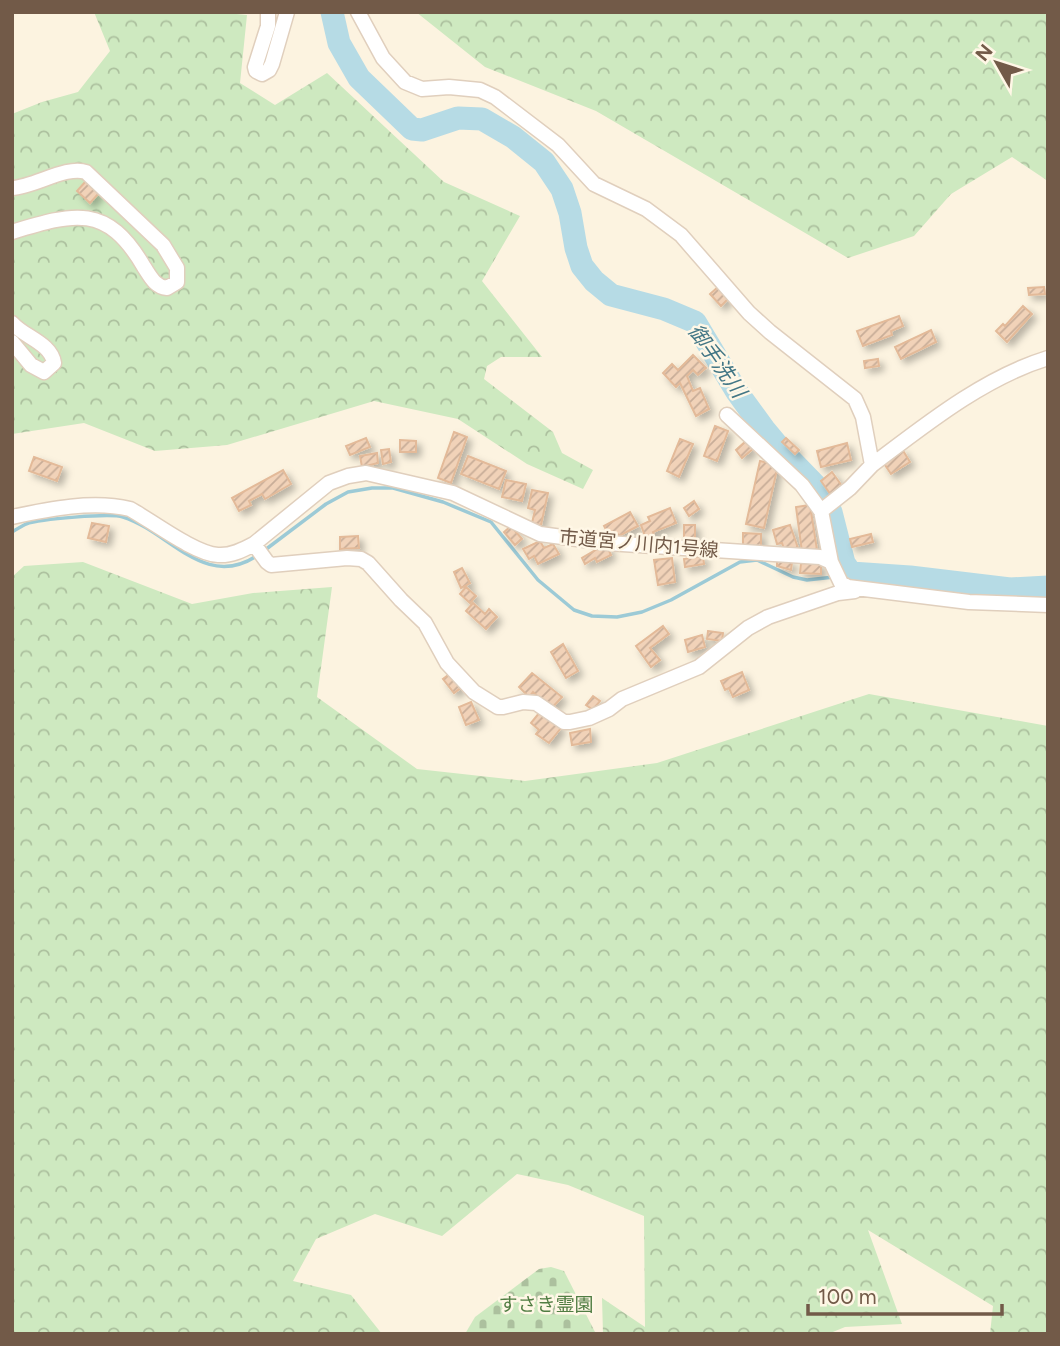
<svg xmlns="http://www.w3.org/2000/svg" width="1060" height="1346" viewBox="0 0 1060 1346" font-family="Figtree,'Noto Sans JP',sans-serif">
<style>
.forest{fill:url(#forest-crowns)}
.cemetery{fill:url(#cemetery-stones)}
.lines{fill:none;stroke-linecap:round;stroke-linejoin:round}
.stream{stroke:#9ccad6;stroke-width:3.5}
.river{stroke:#b6dbe5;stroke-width:23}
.building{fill:url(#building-hatch);stroke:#e3ba99;stroke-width:2;filter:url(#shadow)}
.minor-casing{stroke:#e0cfbd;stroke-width:17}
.minor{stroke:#fff;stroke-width:14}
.labels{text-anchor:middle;stroke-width:5;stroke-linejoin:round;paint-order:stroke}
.street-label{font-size:19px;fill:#725a48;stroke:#fff7e6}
.park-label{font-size:19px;fill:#517d43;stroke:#fff7e6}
.water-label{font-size:21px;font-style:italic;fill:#427685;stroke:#fff7e6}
</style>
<defs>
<pattern id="forest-crowns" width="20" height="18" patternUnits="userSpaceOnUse" patternTransform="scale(1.75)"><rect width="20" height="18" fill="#cee9c0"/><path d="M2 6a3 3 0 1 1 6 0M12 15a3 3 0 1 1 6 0" fill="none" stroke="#acc09e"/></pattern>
<pattern id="cemetery-stones" width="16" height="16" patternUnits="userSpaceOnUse" patternTransform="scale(1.75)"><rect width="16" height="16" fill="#cee9c0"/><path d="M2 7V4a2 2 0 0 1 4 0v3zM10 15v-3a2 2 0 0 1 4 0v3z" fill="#acc09e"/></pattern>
<pattern id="building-hatch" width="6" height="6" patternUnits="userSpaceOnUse" patternTransform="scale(1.75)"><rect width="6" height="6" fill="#f1d2b8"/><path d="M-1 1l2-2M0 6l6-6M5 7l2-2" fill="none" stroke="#c8ad98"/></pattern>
<filter id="shadow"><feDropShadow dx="4.5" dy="4.5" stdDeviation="3.5" flood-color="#0004"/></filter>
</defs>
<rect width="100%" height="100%" fill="#fcf3e0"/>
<!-- forest -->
<path class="forest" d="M94 12H216L247 15 240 83 275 105 327 73 444 182 520 216 482 281 542 357H501L487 366 484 379 553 432 562 453 593 470 583 489 527 464 458 419 374 401 227 445 155 451 84 423 12 434V114L42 102 78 92 110 51Z
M416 12H1048V181L1012 157 951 194 914 236 848 258 596 111 485 67Z
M83 562 192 604 253 593 332 587 317 697 417 769 525 781 657 763 869 694 1048 726V1334H990L993 1306 868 1230 902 1324 845 1327 828 1334H603L602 1298 645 1327 644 1216 568 1185 517 1174 442 1236 375 1214 316 1239 293 1281 351 1295 382 1334H12V577L24 566Z"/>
<!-- cemetery -->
<path class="cemetery" d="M551 1267 564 1271 596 1334H465L475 1317 539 1269Z"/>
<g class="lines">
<!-- stream -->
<path class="stream" d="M12 532C17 529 22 526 26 524 40 519 110 513 123 517 170 532 205 591 258 555
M265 550 326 504 348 492 372 488H393L443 502 491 522 538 580 574 610 592 616 617 617 642 612 671 600 740 562 757 560 793 577 807 580 834 577
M841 575 851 573"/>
<!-- river -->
<path class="river" d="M332 12 339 43 359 78 412 129 422 130 458 118 482 119 513 137 544 162 562 189 570 213 576 248 582 266 594 281 611 295 664 309 695 322 737 392 764 429 784 453 815 485 831 512 844 563 851 573 910 577 1010 589 1048 587"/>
</g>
<!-- building -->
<path class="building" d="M86 181 99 193 90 203 77 191Z
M718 287 728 299 721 306 710 294Z
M1044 287 1045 294 1029 295 1028 288Z
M1023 306 1032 314 1007 342 996 331 1003 324 1005 326Z
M899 316 903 326 891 331 892 335 863 346 857 331Z
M931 330 936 342 901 359 895 347Z
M693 355 706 368 698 375 693 370 687 376 693 391 700 388 709 409 696 416 680 383 676 387 663 373 672 364 678 370Z
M878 359 879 366 865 368 864 361Z
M715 426 728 431 717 461 704 456Z
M454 432 467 437 451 483 438 478Z
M366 438 370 447 350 455 346 446Z
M786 438 799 450 795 454 782 442Z
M680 439 693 444 679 477 667 471Z
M400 440 416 441V452H400Z
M746 441 753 449 742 458 736 450Z
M847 443 851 460 821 467 817 451Z
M389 449 391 462 383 464 381 450Z
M902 449 910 462 891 474 883 462Z
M377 453 378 463 362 467 360 456Z
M468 456 506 471 499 489 461 474Z
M34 457 62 467 57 481 29 471Z
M760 461 778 465 764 528 746 524Z
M283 470 291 484 265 499 262 494 249 501 251 505 239 511 232 498Z
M832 472 842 486 831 495 821 481Z
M506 480 526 484 522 501 502 497Z
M532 490 548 493 541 525 532 523 535 510 528 508Z
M694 501 699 509 689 516 684 508Z
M810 505 817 550 802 552 796 507Z
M670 508 676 523 653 532 654 536 646 539 641 525 650 521 648 517Z
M630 512 638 526 619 536 617 533 610 537 604 526Z
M92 523 109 526 106 542 88 538Z
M684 525H695V538H684Z
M790 525 798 548 785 552 782 543 777 544 773 530Z
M511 526 522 539 515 545 504 532Z
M743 533 761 534V546L743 545Z
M871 534 873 542 852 547 850 539Z
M358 536 359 548 340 549V537Z
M540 541 544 548 553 544 559 554 538 564 534 556 529 559 523 549Z
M606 544 611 555 597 562 595 558 585 564 582 558Z
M703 556 704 564 685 567 684 559Z
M672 558 675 582 658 585 654 560Z
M777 560 792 562 791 570 777 566Z
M801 563 821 564V574L800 573Z
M462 568 470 583 461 588 454 572Z
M466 587 476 596 470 603 460 594Z
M473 603 485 614 489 609 497 617 486 629 466 611Z
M663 626 669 634 650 648 660 660 651 667 636 646Z
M708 631 723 633 722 641 707 639Z
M702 635 705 647 688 652 685 640Z
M563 644 578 671 566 678 551 652Z
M742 672 749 690 733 697 729 688 725 690 721 681Z
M451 673 462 687 454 693 443 679Z
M532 673 562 697 551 709 533 692 529 697 519 687Z
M593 696 600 701 593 710 586 705Z
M471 702 479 720 466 725 459 707Z
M540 712 561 728 549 743 536 734 539 730 531 723Z
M590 729 591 742 572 745 570 733Z"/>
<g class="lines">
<defs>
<path id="minor" d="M268 12V26L255 67 256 71 262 74 269 70 272 64 287 12
M358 12 383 58 405 82 422 89 449 87 480 90 495 97 558 145 594 184 646 209 681 235 749 313 770 332 855 399 863 417 872 465 850 488 821 511 831 562
M12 188C34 187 67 165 86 172L163 245 177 268V282L167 288C155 287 150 276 144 267 107 203 74 213 12 232
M12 323C24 337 51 343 54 363L44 372 31 365 12 342
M727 415 802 485 821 511
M872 465C925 425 983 378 1048 358
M12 517C49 509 93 500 130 509 152 521 195 554 218 555 231 556 243 550 254 544L329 483 348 476 366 473 453 493 540 534 607 543 820 557 831 562 841 583 848 587 969 602 1048 605
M254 544 267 562 271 565 347 558 361 559 368 563 401 600 425 623 447 663 474 692 498 707H503L523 702 536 703 564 722H570L589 718 609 709 622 699 699 667 748 628 768 617 838 593 855 591"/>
</defs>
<!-- minor casing -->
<use href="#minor" class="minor-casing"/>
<!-- minor -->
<use href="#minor" class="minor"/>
</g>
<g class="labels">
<!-- street labels -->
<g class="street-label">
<text transform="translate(639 543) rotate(5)" y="7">市道宮ノ川内1号線</text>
</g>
<!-- park labels -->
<g class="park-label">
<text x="546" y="1311">すさき霊園</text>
</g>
<!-- water labels -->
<g class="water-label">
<text transform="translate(717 361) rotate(55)" y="7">御手洗川</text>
</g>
</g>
<!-- border -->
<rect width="1060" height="1346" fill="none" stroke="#725a48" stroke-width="28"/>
<!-- north arrow -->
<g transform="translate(997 63) rotate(309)" stroke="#fff7e6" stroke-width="5" paint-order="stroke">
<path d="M0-5L12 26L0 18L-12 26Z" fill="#725a48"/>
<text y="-10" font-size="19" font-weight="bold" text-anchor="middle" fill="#725a48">N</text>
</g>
<!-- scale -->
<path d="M808 1304v10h194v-10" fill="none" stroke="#725a48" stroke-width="3.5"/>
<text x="818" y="1304" font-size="21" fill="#725a48" stroke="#fff7e6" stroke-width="5" paint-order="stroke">100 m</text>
</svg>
